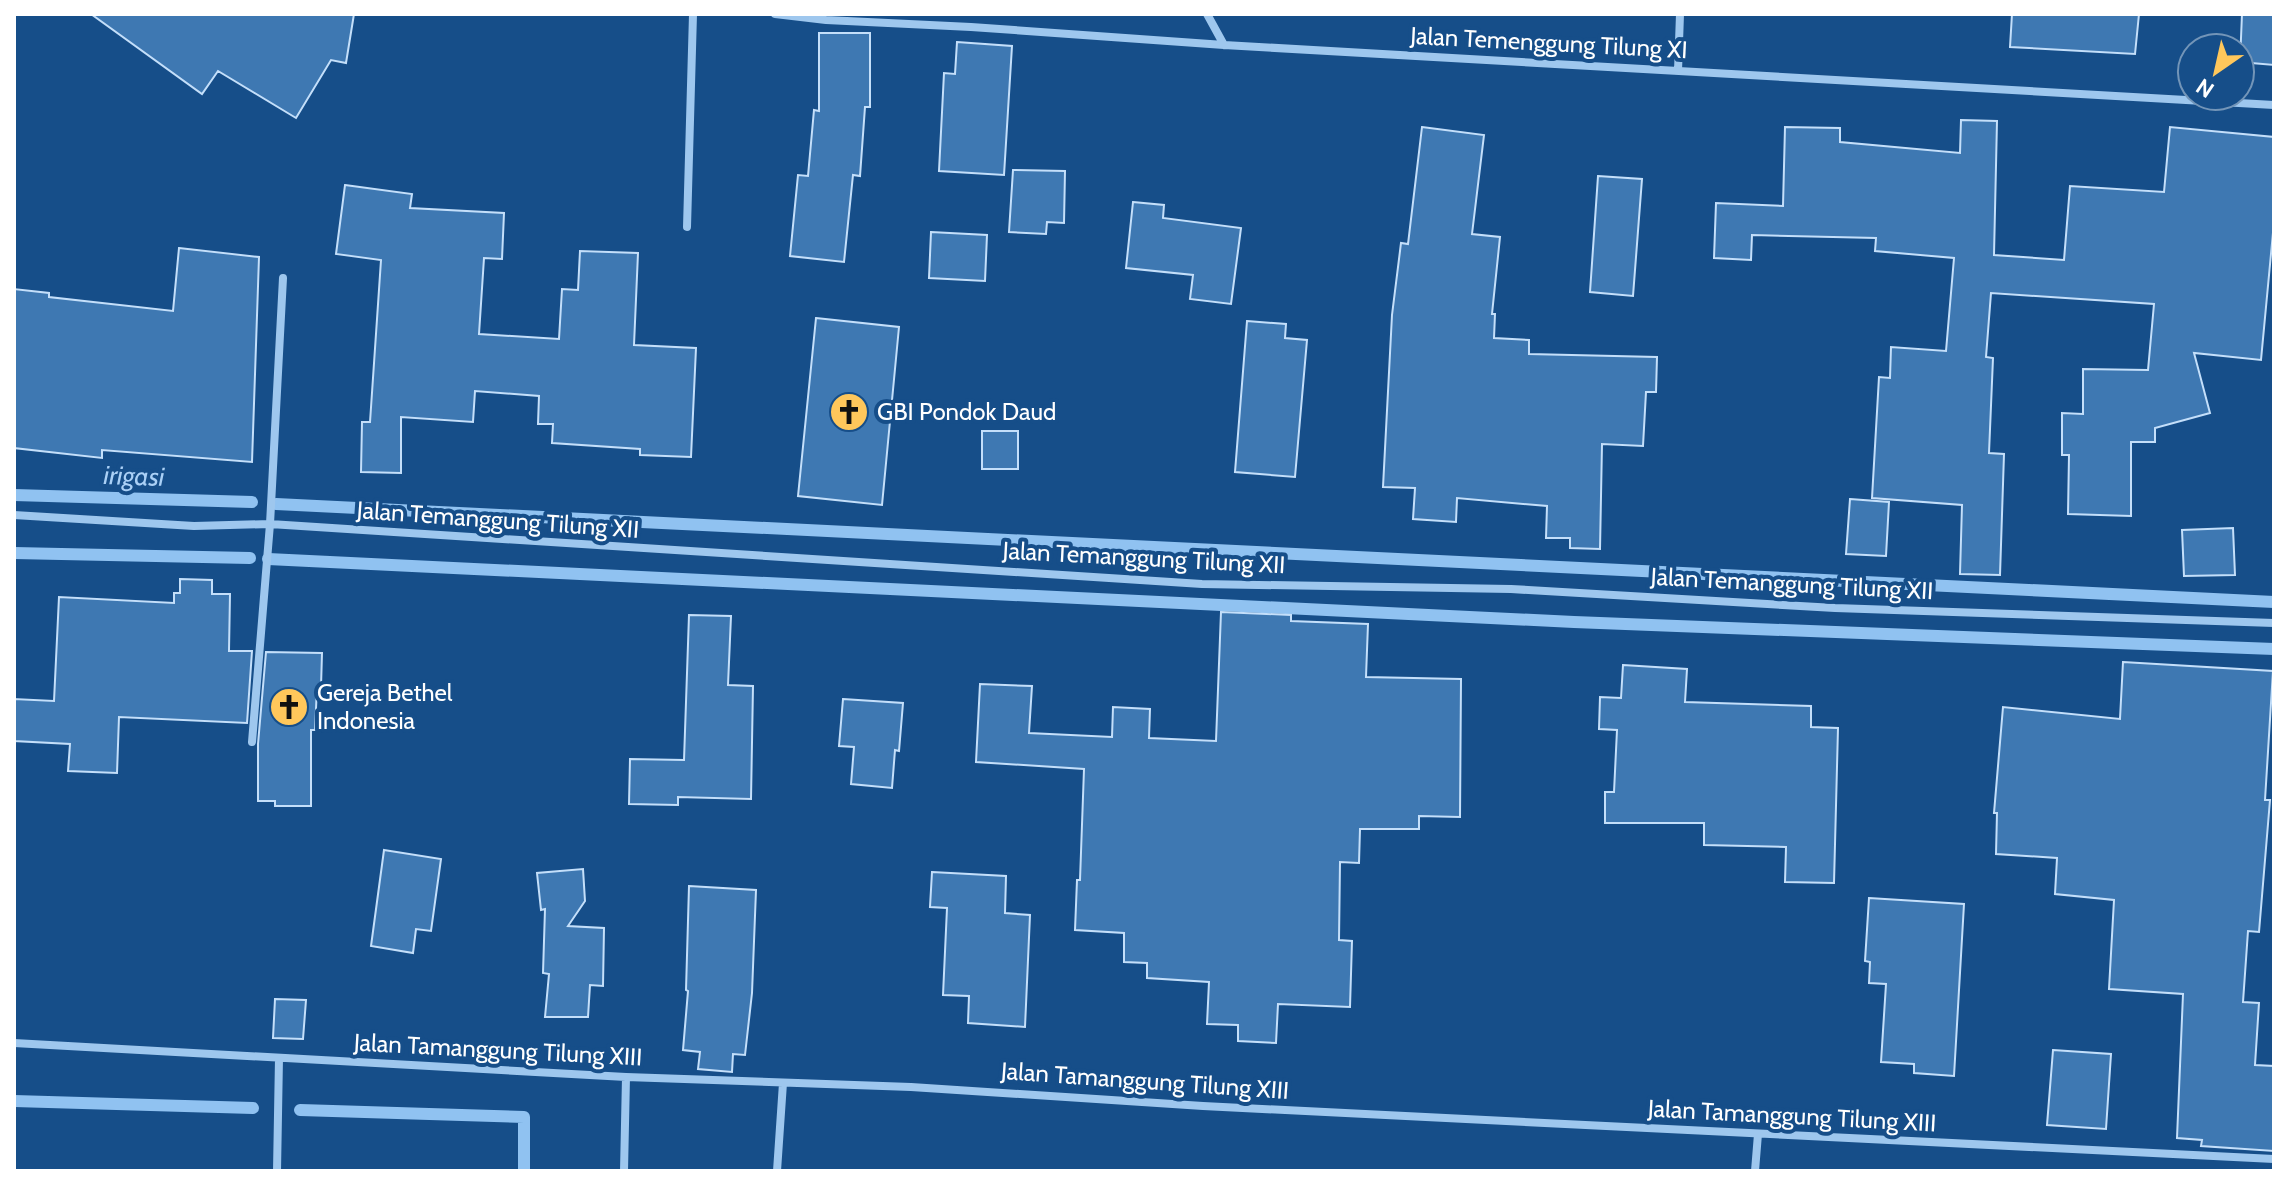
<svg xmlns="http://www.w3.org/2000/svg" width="2288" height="1185" viewBox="0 0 2288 1185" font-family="Cabin,sans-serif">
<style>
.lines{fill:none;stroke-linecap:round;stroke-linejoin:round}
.stream{stroke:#90c2f1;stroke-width:12}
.building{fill:#3e78b2;stroke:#c4dffa;stroke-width:2}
.minor{stroke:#9ec7ee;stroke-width:8}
.labels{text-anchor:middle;stroke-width:8;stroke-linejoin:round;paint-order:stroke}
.street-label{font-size:24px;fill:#fff;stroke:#164e89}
.poi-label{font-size:24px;fill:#fff;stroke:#164e89;text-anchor:start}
.water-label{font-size:26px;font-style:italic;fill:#aad0f6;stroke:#164e89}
</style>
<rect width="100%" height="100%" fill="#164e89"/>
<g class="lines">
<!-- stream -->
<path class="stream" d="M14 495 252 502
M276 504 2274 602
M14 553 250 558
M268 559 1574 622 2274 649
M14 1101 253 1108
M300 1110 524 1117V1171"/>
</g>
<!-- building -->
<path class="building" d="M91 14H354L346 63 331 60 296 118 218 71 202 94Z
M2012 14H2139L2135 54 2010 47Z
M2242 14 2274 15V65L2240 62Z
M819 33H870V107H865L860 176 853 175 844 262 790 256 798 175 808 176 814 110 819 111Z
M957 42 1012 46 1004 175 939 171 944 73 955 74Z
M1961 120 1997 121 1994 255 2064 260 2070 186 2164 192 2170 127 2274 137V222L2261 360 2194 353 2210 413 2155 428V442H2131V516L2068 514 2069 455H2062V413L2083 414V369L2148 370 2154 304 1991 293 1986 357 1993 358 1989 453 2004 454 2000 575 1960 574 1962 505 1872 498 1879 377 1890 378 1891 347 1946 351 1954 258 1875 251 1876 238 1752 235 1751 260 1714 258 1716 203 1783 206 1785 127 1840 128V142L1960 153Z
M1422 127 1484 135 1472 234 1500 237 1492 314H1495L1494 338 1529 340V354L1657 357 1656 392H1646L1643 446 1602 444 1600 549 1570 548V538H1546L1547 506 1457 498 1456 522 1413 519 1415 488 1383 487 1392 315 1401 243 1408 244Z
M1013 170 1065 171 1064 223 1047 222 1046 234 1009 232Z
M1598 176 1642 179 1633 296 1590 292Z
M345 185 412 194 410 208 504 213 502 259 484 258 479 334 559 339 562 289 578 290 580 251 638 253 634 345 696 348 691 457 640 455V449L552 443 553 424H538L539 396 475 391 473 422 401 417V473L361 472 362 422H370L381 260 336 254Z
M1133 202 1164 205 1163 218 1241 228 1231 304 1190 299 1193 275 1126 268Z
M931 232 987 235 985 281 929 278Z
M179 248 259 257 252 462 102 450V458L14 448V289L49 293V297L173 311Z
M816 318 899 327 882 505 798 496Z
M1247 321 1286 324 1285 338 1307 340 1295 477 1235 472Z
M982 431H1018V469H982Z
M1850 499 1889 502 1886 556 1846 554Z
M2233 528 2235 575 2184 576 2182 530Z
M180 579 212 580V594H230L229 651H252L247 723 119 717 117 773 68 771 70 744 14 741V699L54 701 59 597 174 603V593H180Z
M1221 612 1291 615V621L1368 624 1366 677 1461 679 1460 817 1419 816V829H1360L1359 863 1340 862 1339 940 1352 941 1350 1007 1278 1004 1276 1043 1238 1041V1025L1207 1024 1209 982 1147 978V963L1124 962V933L1075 930 1077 880H1080L1084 769 976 762 980 684 1032 686 1029 733 1112 737 1113 707 1150 709 1149 738 1216 741Z
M689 615 731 616 728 685 753 686 751 799 678 797V805L629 804 630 759 684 760Z
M266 652 322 653 321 687H317L315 730H311V806H275V801H258V744Z
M2123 662 2273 671 2265 800H2270L2259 932 2248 931 2243 1002 2259 1003 2255 1065 2274 1066V1151L2201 1146 2202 1140 2177 1138 2183 994 2109 989 2114 900 2055 894 2057 858 1996 854 1997 813H1994L2003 707 2120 719Z
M1623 665 1687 669 1685 702 1811 706V727L1838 728 1834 883 1785 882 1786 847 1704 845V823H1605V792H1614L1617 730 1599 729 1600 697 1621 698Z
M843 699 903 703 899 751 895 750 892 788 851 784 854 747 839 746Z
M384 850 441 859 431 931 416 929 413 953 371 946Z
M583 869 585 901 568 926 604 928 603 986 590 985 588 1017H545L549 974 543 973 545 909 541 910 537 873Z
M932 872 1006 876 1005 913 1030 915 1025 1027 968 1023 969 996 943 995 947 908 930 907Z
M689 886 756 890 752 993 745 1055 733 1054 732 1072 698 1069 700 1052 683 1050 688 991 686 990Z
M1869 898 1964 904 1954 1076 1914 1073V1064L1881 1062 1886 984 1869 983 1870 962 1865 961Z
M275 999 306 1000 303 1039 273 1038Z
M2053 1050 2111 1054 2106 1129 2047 1125Z"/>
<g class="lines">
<!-- minor -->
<path class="minor" d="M775 14 826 20 971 27 1224 45 2274 105
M1207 14 1224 45
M1678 71 1680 14
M687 227 693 14
M14 515 194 526 270 524 1202 584 1511 589 1835 608 2274 623
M252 742 270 524 283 278
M14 1043 626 1077 911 1087 1203 1106 2274 1159
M277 1171 279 1058
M624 1171 626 1077
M777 1171 783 1083
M1755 1171 1758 1134"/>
</g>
<!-- icons -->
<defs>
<symbol id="church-disc" viewBox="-11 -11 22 22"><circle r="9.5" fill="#ffc75b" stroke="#164e89"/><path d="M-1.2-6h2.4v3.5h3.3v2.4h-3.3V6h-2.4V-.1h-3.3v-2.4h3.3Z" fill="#111"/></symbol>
</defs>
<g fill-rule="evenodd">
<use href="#church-disc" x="827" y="390" width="44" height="44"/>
<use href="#church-disc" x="267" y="685" width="44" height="44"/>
</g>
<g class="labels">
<!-- street labels -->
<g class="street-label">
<text transform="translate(1549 43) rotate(3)" y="8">Jalan Temenggung Tilung XI</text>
<text transform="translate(498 520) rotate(4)" y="8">Jalan Temanggung Tilung XII</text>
<text transform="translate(1144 558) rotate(3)" y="8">Jalan Temanggung Tilung XII</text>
<text transform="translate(1792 584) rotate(3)" y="8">Jalan Temanggung Tilung XII</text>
<text transform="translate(498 1050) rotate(3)" y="8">Jalan Tamanggung Tilung XIII</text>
<text transform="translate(1145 1081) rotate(4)" y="8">Jalan Tamanggung Tilung XIII</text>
<text transform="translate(1792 1116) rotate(3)" y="8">Jalan Tamanggung Tilung XIII</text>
</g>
<!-- poi labels -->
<g class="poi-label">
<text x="877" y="420">GBI Pondok Daud</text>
<text x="317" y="701">Gereja Bethel<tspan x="317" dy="28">Indonesia</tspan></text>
</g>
<!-- water labels -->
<g class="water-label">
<text transform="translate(134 476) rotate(2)" y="9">irigasi</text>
</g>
</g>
<!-- border -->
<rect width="2288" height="1185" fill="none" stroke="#ffffff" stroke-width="32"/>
<!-- north arrow -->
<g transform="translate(2216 72) rotate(214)"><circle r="38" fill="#164e89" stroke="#7395b8" stroke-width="2"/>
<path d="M0-6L14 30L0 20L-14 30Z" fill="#ffc75b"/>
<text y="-12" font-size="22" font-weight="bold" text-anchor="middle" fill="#ffffff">N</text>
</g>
</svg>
